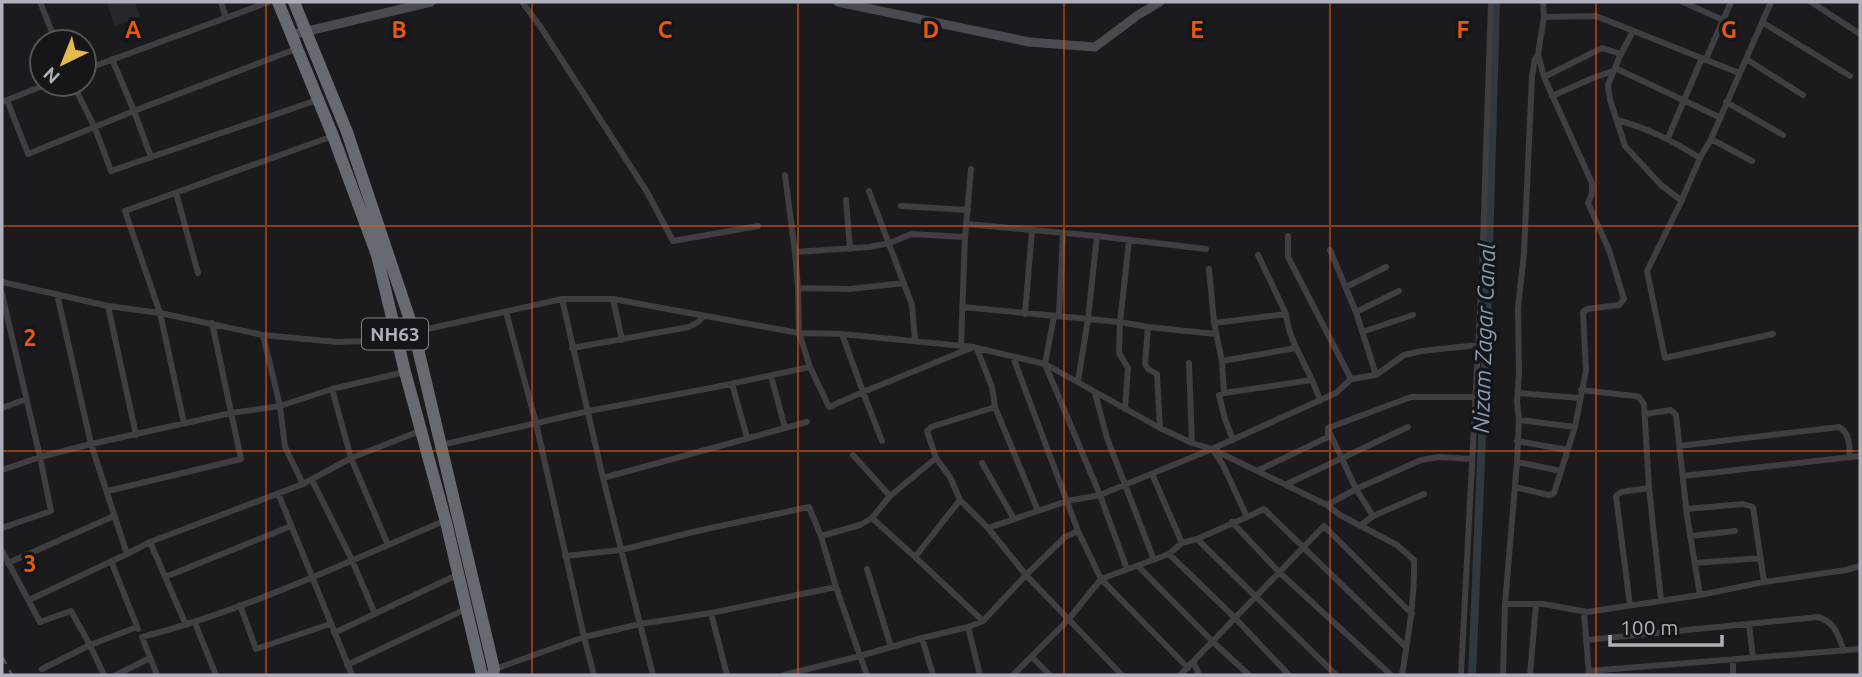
<svg xmlns="http://www.w3.org/2000/svg" width="1862" height="677" viewBox="0 0 1862 677" font-family="Ubuntu,sans-serif">
<style>
.built{fill:#272729}
.lines{fill:none;stroke-linecap:round;stroke-linejoin:round}
.canal{stroke:#313940;stroke-width:8}
.street{stroke:#3e3e43;stroke-width:6}
.secondary{stroke:#4a4b51;stroke-width:9}
.highway{stroke:#686a72;stroke-width:12}
.rail{stroke:#515258;stroke-width:2.5;stroke-dasharray:9 7;stroke-linecap:butt}
.grid{fill:none;stroke:#e8590c;stroke-width:2;stroke-opacity:0.55}
.labels{text-anchor:middle;stroke-width:7;stroke-linejoin:round;paint-order:stroke}
.shield{fill:#161518;stroke:#80828a;stroke-width:2}
.shield-label{font-size:19px;font-weight:bold;fill:#aeb1bb}
.water-label{font-size:23px;font-style:italic;fill:#889cb3;stroke:#161518}
.grid-label{font-size:23px;text-anchor:middle;font-weight:bold;fill:#e8590c;stroke:#161518;stroke-width:7;stroke-linejoin:round;paint-order:stroke}
</style>
<rect width="100%" height="100%" fill="#1b1a1d"/>
<!-- built -->
<path class="built" d="M107 2H135L140 17 114 26Z"/>
<g class="lines">
<!-- canal -->
<path class="canal" d="M1472 675 1487 320 1496 2"/>
<!-- street -->
<path class="street" d="M40 2 56 42
M221 2 226 18
M522 2 540 26 647 192 673 241 758 226
M1683 2 1723 20
M1771 2 1711 139 1700 158 1680 204 1647 271 1665 358 1773 334
M1811 2 1860 34
M1544 17 1596 16 1739 73
M1762 22 1850 76
M1633 31 1619 58 1608 85 1610 100 1625 146 1661 185 1682 201
M112 59 134 111 151 157
M1706 59 1731 2
M1746 59 1803 95
M1615 68 1719 117
M84 70 269 2
M1544 77 1602 48 1621 54
M73 84 95 128 111 171 317 100
M1552 96 1593 78 1613 71
M7 100 28 154 134 111 296 49
M2 102 48 84
M1726 102 1783 135
M1617 120C1650 129 1671 140 1700 158
M1668 138 1702 58
M1711 139 1752 161
M785 175 795 252
M869 191 912 305 915 341
M176 193 198 273
M846 200 850 249
M901 206 968 210
M967 224 1097 236 1206 249
M1288 236V257L1351 379
M965 237 971 169
M1330 250 1356 312 1376 375
M1258 255 1286 314C1289 345 1312 371 1320 401
M1209 269 1214 323 1222 361 1224 393 1219 395 1225 419 1233 440
M2 282 108 306 160 313 263 335 337 342 397 340 414 332 562 299H613L799 333 842 334 973 347 977 348 979 354 992 387 995 407 1038 511
M1346 287 1386 267
M798 288 850 289 904 283
M2 294 40 457 51 511 2 528
M57 294 91 444 127 554 150 542 186 625
M562 299 603 478 653 675
M613 299 622 340
M108 306 136 435
M962 307 1120 322 1148 327 1216 334
M506 312 536 423 584 637 594 675
M1356 312 1399 291
M1025 314 1032 231
M1054 316 1045 364 1100 495 1127 569
M1059 316 1063 233
M1214 323 1286 314
M1148 327 1145 364 1148 369 1157 374 1160 428
M1362 332 1413 315
M842 334 863 392 971 348
M263 335 280 406 285 447 303 484
M572 348 689 327 698 322 704 316
M977 348 1045 364 1160 428 1192 443 1212 449 1100 495 1067 501 988 528
M1013 357 1078 531 1101 579 1188 668
M1222 361 1296 348
M1189 363 1192 443
M771 376 785 428
M1078 381 1088 319 1097 236
M732 384 747 437
M332 389 351 458 388 545
M1581 390 1635 396 1639 397 1644 404 1649 488 1661 600
M1095 393 1107 438 1154 560
M1224 393 1312 380
M1518 393 1580 398
M2 408 26 399
M1125 409 1128 368 1119 353 1120 322 1129 241
M1645 414 1671 410 1676 415 1687 516 1700 595
M1519 420 1575 427
M184 423 160 313 125 211 333 136
M1329 431 1356 489 1373 516 1361 525
M882 441 863 392 829 407 810 367 799 333 798 288 795 252 870 247 890 243 911 234 965 237 961 345
M1517 441 1568 450
M441 445 589 411 716 387 810 367
M1679 446 1839 427C1850 433 1850 446 1849 457
M853 455 890 496 872 518
M1517 462 1561 471
M982 463 1014 519
M2 470 40 457 91 444 231 413 280 406 332 389 405 372
M1259 470 1328 437V428L1411 397H1476
M1152 474 1182 543
M1683 476 1860 456
M603 478 807 422
M312 480 352 560 375 614
M1287 484 1408 427
M1515 487 1549 495 1554 493 1575 427 1586 371 1583 312 1587 309 1619 305 1624 299 1609 250 1588 203 1592 194V183L1544 77 1538 54 1544 17 1543 2
M108 491 241 459 212 323
M278 493 352 675
M890 496 936 458
M960 500 950 477 936 458 927 431 931 427 995 407
M1327 505 1356 489 1421 460 1439 457 1472 459
M1686 509 1743 504 1753 507 1764 582
M1373 516 1424 494
M1247 517 1264 509 1406 647
M1232 522 1279 572 1391 675
M1078 531 1065 537 1026 575 1122 675
M821 536 860 525 872 518 915 557 960 500 988 528 1026 575 983 621 968 627 922 638 860 656 867 675
M1690 536 1735 531
M1197 539 1336 675
M150 542 303 484 351 458 420 431
M2 551 40 622 71 611 90 645 104 675
M1169 554 1235 618 1289 675
M565 556 621 550 697 531 809 507 821 536 836 587 860 656 784 675
M915 557 983 621
M111 561 138 629
M8 563 114 516
M1695 563 1761 558
M1138 566 1213 642 1249 675
M867 569 891 647
M165 577 291 526
M29 600 127 554
M1505 604H1544L1587 612 1700 595 1764 582 1846 570 1860 566
M240 605 256 649 330 624
M1630 605 1616 496 1621 492 1649 488
M1584 612 1589 675
M711 613 727 675
M195 623 216 675
M1749 624 1753 658
M968 627 980 675
M334 633 457 575
M922 638 933 675
M1586 640 1818 617C1835 622 1838 635 1844 651
M1032 657 1050 675
M1194 663 1199 675
M347 665 466 609
M42 669 90 645 137 627
M495 669 584 637 640 624 711 613 836 587
M1589 671 1860 649
M116 675 150 658
M157 675 142 637C246 610 345 563 444 521
M1013 675 1068 620 1101 579 1169 554 1182 543 1197 539 1247 517 1223 465 1213 450
M1180 675 1324 526 1412 614
M1402 675C1408 637 1415 599 1414 560L1397 545 1340 515 1327 505 1212 449 1336 393 1351 379 1376 375 1404 355 1422 351 1478 345
M1461 675 1482 272 1491 2
M1503 675 1505 604 1517 462 1519 420 1517 402 1519 373 1518 308 1524 253 1532 76 1535 59 1538 54
M1530 675 1536 604
M1733 675V659"/>
<!-- secondary -->
<path class="secondary" d="M838 2 1029 42 1095 47 1138 15 1160 2
M291 35 431 2"/>
<!-- highway -->
<path class="highway" d="M278 2 333 136 377 255 405 372 446 522 482 675
M294 2 347 132 414 332 494 669 493 675"/>
<!-- rail -->
<path class="rail" d="M2 656 12 675"/>
</g>
<!-- grid -->
<path class="grid" d="M266 2V675M532 2V675M798 2V675M1064 2V675M1330 2V675M1596 2V675M2 226H1860M2 451H1860"/>
<g class="labels">
<!-- shield labels -->
<rect class="shield" x="362" y="318.5" width="66" height="31" rx="5"/>
<g class="shield-label">
<text x="395" y="341">NH63</text>
</g>
<!-- water labels -->
<g class="water-label">
<text transform="translate(1484 338) rotate(-88)" y="8">Nizam Zagar Canal</text>
</g>
</g>
<g class="grid-label">
<text x="133" y="38">A</text>
<text x="399" y="38">B</text>
<text x="665" y="38">C</text>
<text x="931" y="38">D</text>
<text x="1197" y="38">E</text>
<text x="1463" y="38">F</text>
<text x="1729" y="38">G</text>
<text x="30" y="346">2</text>
<text x="30" y="572">3</text>
</g>
<!-- border -->
<rect width="1862" height="677" fill="none" stroke="#aeb1bb" stroke-width="7"/>
<!-- north arrow -->
<g transform="translate(63 63) rotate(223)"><circle r="33" fill="#161518" stroke="#535359" stroke-width="2"/>
<path d="M0-5L12 26L0 18L-12 26Z" fill="#e5ba4a"/>
<text y="-10" font-size="19" font-weight="bold" text-anchor="middle" fill="#aeb1bb">N</text>
</g>
<!-- scale -->
<path d="M1610 635v10h112v-10" fill="none" stroke="#aeb1bb" stroke-width="3.5"/>
<text x="1620" y="635" font-size="21" fill="#aeb1bb" stroke="#161518" stroke-width="5" paint-order="stroke">100 m</text>
</svg>
